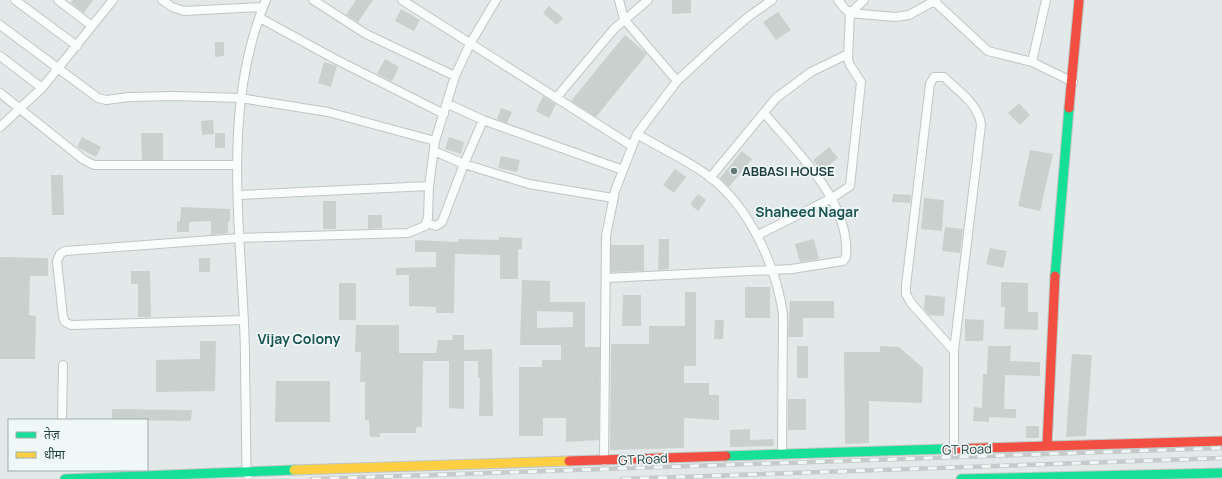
<svg xmlns="http://www.w3.org/2000/svg" width="1222" height="479" viewBox="0 0 1222 479" font-family="Manrope,'Noto Sans Devanagari',sans-serif">
<style>
.building{fill:#c9d0ce;fill-rule:evenodd}
.lines{fill:none;stroke-linecap:round;stroke-linejoin:round}
.street-casing{stroke:#bfc6c5;stroke-width:10}
.fast-casing{stroke:#bdc7c5;stroke-width:11}
.slow-casing{stroke:#bdc7c5;stroke-width:11}
.jam-casing{stroke:#bdc7c5;stroke-width:11}
.street{stroke:#fbfcfc;stroke-width:8}
.fast{stroke:#16e098;stroke-width:9}
.slow{stroke:#ffcf43;stroke-width:9}
.jam{stroke:#f24e42;stroke-width:9}
.rail-casing{stroke:#c6caca;stroke-width:4.5}
.rail{stroke:#eff8f6;stroke-width:3;stroke-dasharray:9;stroke-linecap:butt}
.poi-dot{fill:#637a79;stroke:#eff8f6;stroke-width:1.5}
.labels{text-anchor:middle;stroke-width:3.5;stroke-linejoin:round;paint-order:stroke}
.poi-label{font-size:13px;font-weight:bold;fill:#1e3e3d;stroke:#eff8f6;text-anchor:start}
.street-label{font-size:13px;fill:#1e3e3d;stroke:#eff8f6}
.neighbourhood-label{font-size:14px;font-weight:bold;fill:#185252;stroke:#eff8f6}
</style>
<rect width="100%" height="100%" fill="#e2e9e8"/>
<!-- building -->
<path class="building" d="M73 0H93L84 13 71 3Z
M356 0H373L358 22 346 15Z
M672 0H691V13L672 14Z
M549 6 563 18 557 25 543 13Z
M401 9 420 20 414 31 395 21Z
M778 12 791 30 776 40 763 22Z
M625 35 647 54 596 117 571 101Z
M215 42H224V56L215 57Z
M385 59 399 67 392 81 377 74Z
M324 62 337 66 331 87 318 83Z
M543 96 556 104 549 118 536 111Z
M1019 103 1030 115 1020 125 1008 113Z
M501 108 512 112 507 123 497 119Z
M213 120 214 134 202 135 201 121Z
M141 133H163V160H142Z
M215 133H225V148H215Z
M82 137 101 147 96 157 77 147Z
M449 137 464 142 461 154 445 149Z
M829 147 838 158 822 171 813 160Z
M1030 150 1053 154 1040 211 1018 206Z
M742 151 752 159 729 187 720 178Z
M501 156 520 160 517 172 498 168Z
M675 169 686 177 674 193 663 185Z
M51 175H63L64 215H52Z
M698 194 706 200 698 211 690 204Z
M893 194 911 195 910 203 892 202Z
M924 198 944 200 942 231 921 229Z
M323 201H336V229H323Z
M181 207 230 209V221H228V233L211 235V221L189 222V232H177V221H180Z
M368 215H382V228L368 229Z
M945 227 963 229 960 253 942 251Z
M499 237 522 238V249H518V279H500V255L455 254 454 313H436V307L409 306V275H396V268L436 267V252H415V240L458 242V239L499 240Z
M659 239H669V269L658 270Z
M814 239 819 259 800 262 795 244Z
M611 245H644V271L611 272Z
M990 248 1007 251 1003 268 986 264Z
M0 257 48 258V276H30L29 315 36 316 35 359H0Z
M199 258H210V272H199Z
M131 271H150L151 317H138V284H131Z
M522 280 550 281V302H585V347H600L599 440 566 442V418H543V436H519V367H542V360H561V345H520ZM537 311 573 312V327L537 328Z
M1001 282 1028 283V312H1038V330L1004 329 1005 307H1001Z
M339 283H356V320H339Z
M745 287H770V318H745Z
M685 292H696V366H684V383H709V395H719V420L684 418V448L610 450 611 344H649V326H685Z
M623 295H641V326H622Z
M925 295 945 297 944 316 929 315 924 309Z
M790 301H834V318H803V337H788Z
M965 319 984 320 983 341H965Z
M715 320H724L723 339H714Z
M356 325H399V353H436L438 340H453L452 335H464V350L492 349 493 416H479L480 378H478V361H464V409L449 408V361H423L422 427H416V433H380V437H370L369 420H365V382H360L361 352H355Z
M200 341H216L215 391 156 392V360L200 359Z
M797 346H808V378H797Z
M880 346 899 347 923 368 922 403 869 401V443L845 444 844 352H880Z
M988 346H1011L1010 361 1040 362V376L1005 375 1004 409H1016V418L989 417V422L973 421 974 407 982 408 983 374H987Z
M1072 354 1092 355 1086 436 1066 437Z
M276 381H330V422H275Z
M788 399H806V430H788Z
M112 409 192 410 191 421 112 420Z
M1026 426H1039V438H1026Z
M750 429V440L773 439 774 446 730 447V430Z"/>
<g class="lines">
<defs>
<path id="street" d="M15 0 77 46
M58 0 92 26
M162 0 172 7 184 11 263 7
M313 0 366 34 455 76
M402 0 632 146
M619 0 624 19 677 81
M838 0 844 8 850 13 895 17 909 15 936 0
M934 1 988 51 1032 62 1073 82
M260 18 333 58 444 114
M0 25 98 98 106 100 129 97 175 96 240 98 328 112 435 141
M0 56 42 88
M1032 62 1046 0
M0 93 84 160 94 165H237
M556 98 614 29 648 0
M448 104 483 120 623 170
M483 120 464 164 529 184 613 198
M0 127 42 88 113 0
M637 134C660 148 689 161 710 177 750 208 776 266 783 314L782 454
M710 178 776 98 811 72 848 54
M238 195 429 186
M426 223 436 226 442 222 464 164 434 151
M758 235 832 198 850 186 861 82 850 65 848 59 850 13 864 0
M606 278 792 269 843 261 846 257C851 202 797 152 764 113
M244 320 71 325 65 322 63 317 57 261 60 254 65 251 239 238 408 233 425 226 428 218 429 186 435 141 455 76 470 44 496 0
M954 351 911 303 906 294V286L930 84 934 77H944C958 91 979 104 981 125L954 351V449
M62 420 63 365
M604 461 606 236 615 191 637 134 677 81 718 43 748 17 772 0
M248 475C245 465 247 452 246 441 246 412 245 383 245 354 243 236 219 112 266 0"/>
<path id="fast" d="M1055 276 1069 108
M726 456 946 449
M65 479 294 470
M961 479 1222 473"/>
<path id="slow" d="M294 470 569 461"/>
<path id="jam" d="M1069 108 1079 0
M1047 446 1055 276
M946 449 1222 441
M569 461 726 456"/>
</defs>
<!-- street casing -->
<use href="#street" class="street-casing"/>
<!-- fast casing -->
<use href="#fast" class="fast-casing"/>
<!-- slow casing -->
<use href="#slow" class="slow-casing"/>
<!-- jam casing -->
<use href="#jam" class="jam-casing"/>
<!-- street -->
<use href="#street" class="street"/>
<!-- fast -->
<use href="#fast" class="fast"/>
<!-- slow -->
<use href="#slow" class="slow"/>
<!-- jam -->
<use href="#jam" class="jam"/>
<defs>
<path id="rail" d="M312 479 1222 448
M622 479 1222 458"/>
</defs>
<!-- rail casing -->
<use href="#rail" class="rail-casing"/>
<!-- rail -->
<use href="#rail" class="rail"/>
</g>
<!-- markers -->
<circle class="poi-dot" cx="734" cy="171" r="4"/>
<g class="labels">
<!-- poi labels -->
<g class="poi-label">
<text x="742" y="176">ABBASI HOUSE</text>
</g>
<!-- street labels -->
<g class="street-label">
<text transform="translate(967 449) rotate(-2)" y="5">GT Road</text>
<text transform="translate(643 459) rotate(-3)" y="5">GT Road</text>
</g>
<!-- neighbourhood labels -->
<g class="neighbourhood-label">
<text x="807" y="217">Shaheed Nagar</text>
<text x="299" y="344">Vijay Colony</text>
</g>
</g>
<!-- legend -->
<rect x="8" y="419" width="140" height="52" fill="#eff8f6" stroke="#9baeac"/>
<rect x="16" y="432" width="20" height="6" fill="#16e098" stroke="#9baeac"/>
<text x="44" y="439" font-size="12" fill="#1e3e3d">तेज़</text>
<rect x="16" y="452" width="20" height="6" fill="#ffcf43" stroke="#9baeac"/>
<text x="44" y="459" font-size="12" fill="#1e3e3d">धीमा</text>
</svg>
